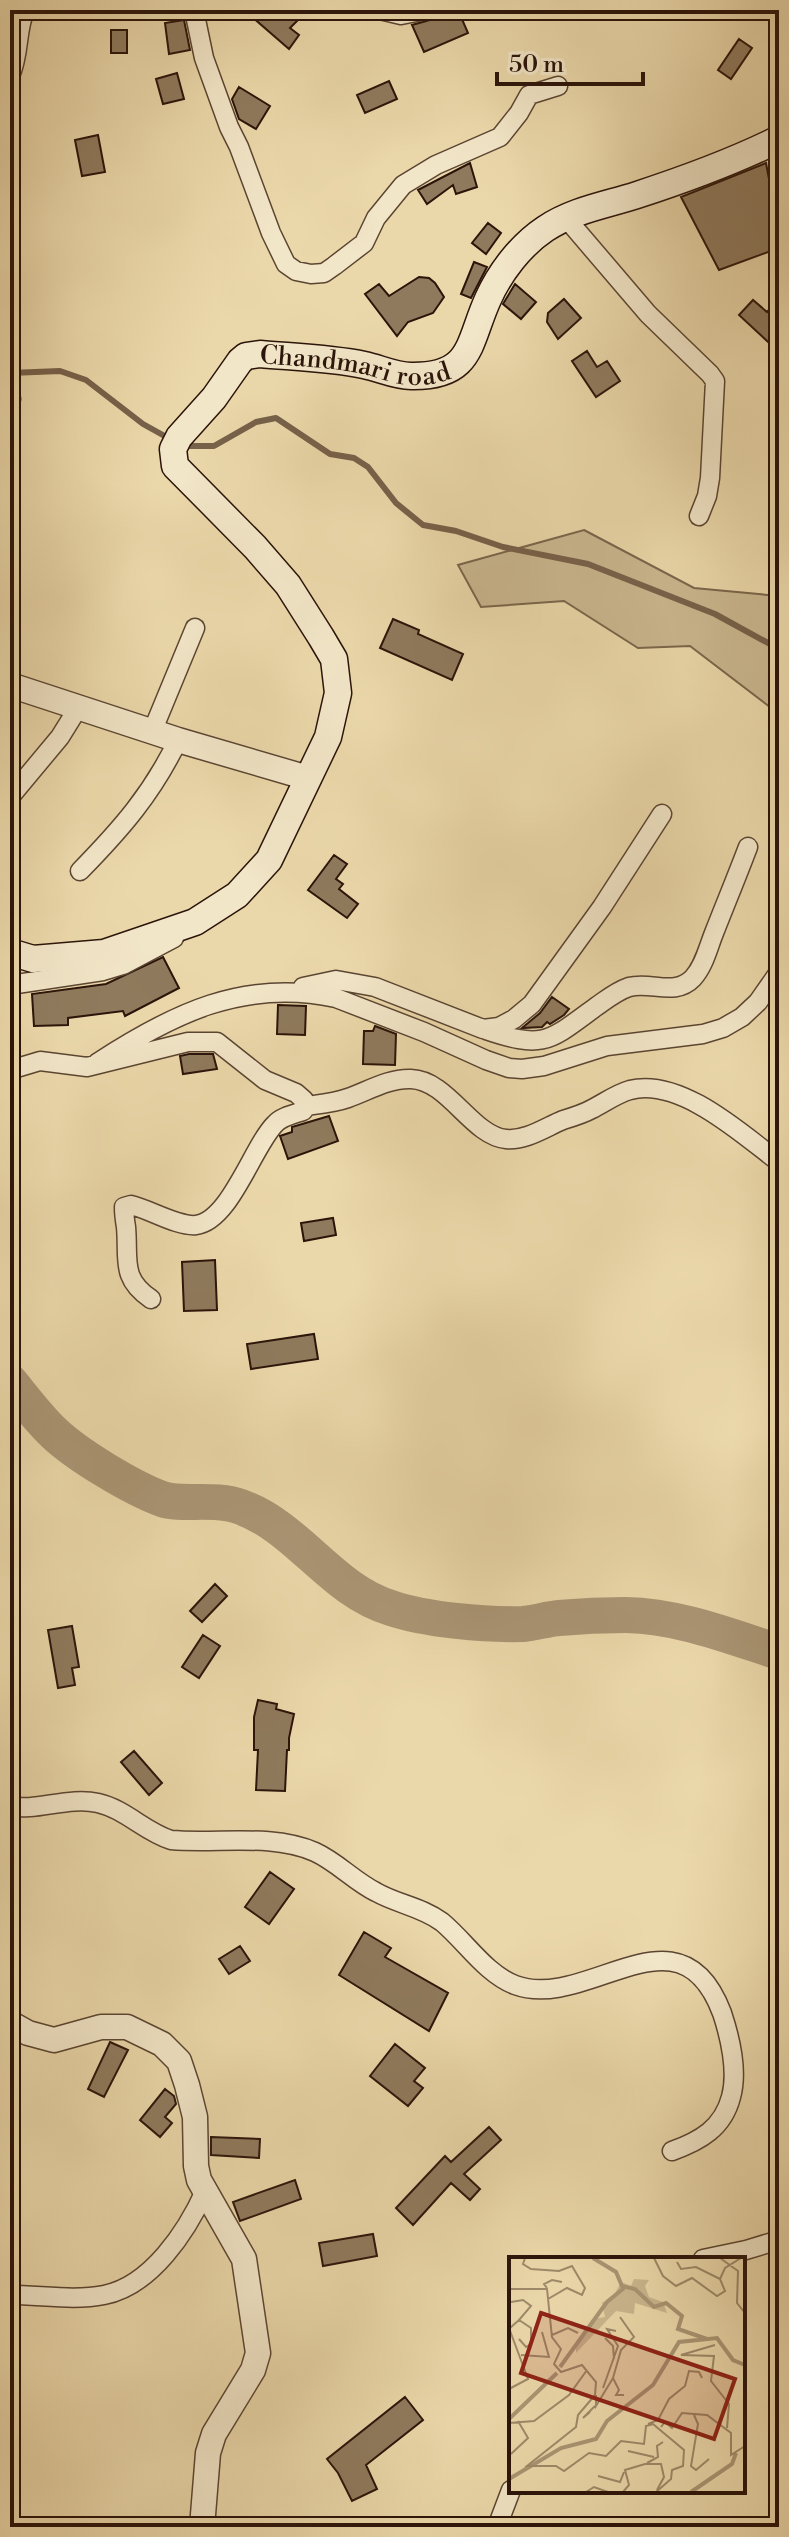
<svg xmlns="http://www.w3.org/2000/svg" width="789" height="2537" viewBox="0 0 789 2537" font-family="'Libre Bodoni',serif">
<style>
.green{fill:#cab78f;stroke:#7a664c;stroke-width:2}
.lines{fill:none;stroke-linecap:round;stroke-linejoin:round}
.stream{stroke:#77614a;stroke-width:6}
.river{stroke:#aa9574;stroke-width:36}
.building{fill:#8f7a5d;stroke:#2b140a;stroke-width:2}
.minor-casing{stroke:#5b4532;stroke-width:21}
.tertiary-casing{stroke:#5b4532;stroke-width:27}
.secondary-casing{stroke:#2b140a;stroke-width:29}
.minor{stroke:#f2e6c8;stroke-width:18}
.tertiary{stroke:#f2e6c8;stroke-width:24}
.secondary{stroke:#f2e6c8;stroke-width:26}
.labels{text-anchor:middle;stroke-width:8;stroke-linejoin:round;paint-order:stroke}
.street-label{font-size:26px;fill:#2b140a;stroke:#f2e6c8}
.inset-river{fill:none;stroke:#aa9574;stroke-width:4}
.inset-road{fill:none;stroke:#9e8a6a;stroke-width:2}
.view{fill:#8f2418;fill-opacity:0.15;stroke:#8f2418;stroke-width:4}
.inset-edge{fill:none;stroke:#2b140a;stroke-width:4}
</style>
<rect width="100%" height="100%" fill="#ebd8aa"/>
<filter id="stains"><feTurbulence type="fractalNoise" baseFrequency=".0025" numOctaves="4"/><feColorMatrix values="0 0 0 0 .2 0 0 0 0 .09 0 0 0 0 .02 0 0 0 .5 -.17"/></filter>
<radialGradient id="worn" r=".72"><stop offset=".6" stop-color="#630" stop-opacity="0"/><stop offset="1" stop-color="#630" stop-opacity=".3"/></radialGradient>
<!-- green -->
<path class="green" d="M584 530 694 588 779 596V714L690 646 638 648 564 601 481 607 458 565Z"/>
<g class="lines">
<!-- stream -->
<path class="stream" d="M10 373 60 371 86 380 143 424 170 439
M183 446H214L256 422 276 418 330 454 354 458 368 467 396 503 423 525 456 531 503 547 588 564 715 614 779 649"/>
<!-- river -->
<path class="river" d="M10 1382C24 1399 38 1418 54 1433 77 1455 132 1488 162 1499 182 1506 215 1497 241 1507 299 1528 331 1590 391 1608 426 1620 486 1625 523 1624 535 1623 547 1619 559 1618 581 1616 604 1615 626 1615 679 1616 729 1636 779 1652"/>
</g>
<!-- building -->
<path class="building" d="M244 10H308L290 28 299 35 289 49Z
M441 10H458L468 33 424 52 412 25 433 19Z
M184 20 190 50 169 54 165 23Z
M111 30H127V53H111Z
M739 39 752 48 731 79 718 70Z
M177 73 184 99 163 104 156 79Z
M389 81 397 99 365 113 357 95Z
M239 87 270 106 256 129 239 119 232 99Z
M98 135 105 172 82 176 75 140Z
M470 163 477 187 456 194 453 185 427 204 418 190Z
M766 163 779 232V248L719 270 681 197Z
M488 223 501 233 486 254 472 243Z
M474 262 487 267 471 298 461 294Z
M419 277 429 278 435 283 444 297 433 313 408 322 397 336 365 294 379 284 389 296Z
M515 284 536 302 521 319 503 304Z
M564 299 581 318 558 339 547 322 548 313Z
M779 299V352L739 315 753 300 767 312Z
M587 351 597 367 607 361 620 381 596 397 572 361Z
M393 619 419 630 418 634 463 654 452 680 380 648Z
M334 855 347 864 336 879 343 884 339 889 358 904 347 918 308 890Z
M163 957 179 988 125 1016 123 1011 68 1018V1025L34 1026 32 994 106 984Z
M552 997 569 1009 564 1015 550 1024 547 1022 542 1027 522 1028 540 1013Z
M278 1005 306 1006 305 1035 277 1034Z
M375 1026 396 1034 395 1065 363 1064 364 1031H373Z
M189 1054H213L217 1069 183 1074 180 1056Z
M329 1116 338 1141 288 1159 280 1136 292 1132V1127Z
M333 1218 336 1235 304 1241 301 1223Z
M215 1260 217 1310 184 1311 182 1262Z
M314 1334 318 1359 251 1369 247 1344Z
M215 1584 227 1596 202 1622 190 1611Z
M72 1626 79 1667 72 1668 75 1685 58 1688 48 1630Z
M203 1635 220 1646 199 1678 182 1667Z
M258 1700 277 1704 276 1709 294 1714 289 1738V1750H287L285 1791 256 1790 258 1750H254V1717Z
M134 1751 162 1783 149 1795 121 1762Z
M270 1872 294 1889 269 1924 245 1907Z
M364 1932 391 1948 385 1957 448 1993 429 2031 339 1975Z
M240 1946 250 1961 229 1974 219 1959Z
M110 2042 128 2050 104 2097 88 2089Z
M395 2044 425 2068 414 2081 423 2088 408 2106 370 2076Z
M165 2089 174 2096 176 2104 165 2117 172 2123 160 2137 140 2120Z
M489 2127 501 2140 464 2174 480 2189 470 2200 451 2183 413 2225 396 2208 445 2156 451 2162Z
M211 2137 260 2139 259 2158 211 2155Z
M295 2180 301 2199 240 2221 233 2202Z
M373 2234 377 2256 323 2266 319 2243Z
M405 2397 423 2420 366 2465 377 2489 352 2501 338 2473 327 2459Z"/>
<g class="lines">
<defs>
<path id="minor" d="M194 10 204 58 229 127 239 147 271 233 286 264 296 271 311 274 324 273 334 266 364 243 376 218 403 185 436 165 500 137 519 113 529 95 558 86
M380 10 401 15 426 10
M10 76C20 54 16 31 25 10
M566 218 648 314 710 374 715 381 710 478 707 496 699 516
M10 401 11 399
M152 732 195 628
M10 797 60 737 78 708
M80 871C121 829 152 794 178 740
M10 985 103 971 123 965 174 938
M303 987 336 980 375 987 483 1029 499 1027 514 1019 532 1004 602 907 662 814
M486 1030C545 1050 549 1041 597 1006 607 999 617 991 629 987 651 981 675 997 693 978 704 966 708 948 714 933 725 905 737 876 748 847
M97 1063C172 1014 244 978 336 998L424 1032 486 1060 509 1068 522 1069 544 1066 607 1046 703 1034 723 1028 742 1017 758 1002 779 972
M10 1070 40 1061 87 1067 188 1042H217L265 1080 296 1093 304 1100 306 1107 303 1111C294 1114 281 1117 275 1124 253 1146 230 1221 196 1225 178 1227 149 1209 131 1205L124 1207C124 1214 125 1221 126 1227 129 1259 120 1278 151 1299
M306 1106C320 1104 334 1103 348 1098 368 1091 389 1078 411 1079 448 1080 472 1136 506 1139 526 1141 546 1127 563 1120 573 1117 583 1114 592 1109 604 1103 616 1094 630 1090 680 1077 742 1134 779 1162
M10 1806C35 1812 69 1796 98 1803 125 1809 145 1832 171 1840 218 1844 271 1833 315 1852 337 1862 354 1881 376 1892 397 1904 422 1907 442 1922 466 1942 486 1974 515 1985 588 2012 679 1899 722 2013 730 2037 738 2072 731 2097 723 2128 700 2141 672 2151
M703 2259 746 2250 779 2240
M10 2295C41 2295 74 2301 104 2295 151 2286 187 2231 205 2191
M497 2527 511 2490"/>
<path id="tertiary" d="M10 685 178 740 308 778
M10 2023 28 2033 54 2040 101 2027H127L162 2044 179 2061 187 2085 195 2117 196 2166 199 2180 244 2259 258 2353 253 2370 214 2434 208 2453 202 2527"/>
<g id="secondary">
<path id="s1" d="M10 952 33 959 104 953 195 922 237 895 269 860 328 737 338 693 334 659 321 637 288 585 255 547 175 466 173 449 179 437 214 398 240 361 246 356 260 354C294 357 330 358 364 365 379 368 395 376 411 376 473 377 468 343 488 299 500 272 521 245 545 229 573 210 606 205 637 195 686 179 733 162 779 139"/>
</g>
</defs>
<!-- minor casing -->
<use href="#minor" class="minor-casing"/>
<!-- tertiary casing -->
<use href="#tertiary" class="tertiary-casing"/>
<!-- secondary casing -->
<use href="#secondary" class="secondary-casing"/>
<!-- minor -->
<use href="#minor" class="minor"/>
<!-- tertiary -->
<use href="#tertiary" class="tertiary"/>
<!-- secondary -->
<use href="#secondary" class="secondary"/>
</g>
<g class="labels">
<!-- street labels -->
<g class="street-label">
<text dy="9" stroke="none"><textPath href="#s1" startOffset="1002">Chandmari road</textPath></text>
</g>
</g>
<!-- overview -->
<g transform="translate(509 2257)">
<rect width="236" height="236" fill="#ebd8aa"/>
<path d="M125 22 140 23 136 29 140 40 154 45 158 56 126 46 125 57 107 54 67 96V85L84 62 96 60 93 45 102 44 112 25 122 29Z" fill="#cab78f"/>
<path class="inset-river" d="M84 1 107 15 113 29 126 32 145 50 157 46 173 59 169 72 198 82M51 110 98 45 115 31M0 162 48 116M0 222 52 191 87 182 98 164 144 128 170 85 208 81 224 103 236 108M182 235 223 207 227 196"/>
<path class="inset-road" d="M16 1 14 7 22 12 50 14 63 9 76 31 73 38 58 31 39 42M145 1 154 19 167 29 183 21 208 39 216 34 211 22 216 11 232 1M211 1 229 14 228 46 236 56M168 5 172 12 187 10 211 22M38 31 35 27 43 23 53 25M0 32H38L43 80 52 92 45 107 52 115 73 108 87 125 86 138 69 158 67 170 18 209H47L55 214 80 196 97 199 112 184 135 187 137 169 144 167 175 193 174 209 163 213 162 222 147 235M2 45 14 43 22 49 10 63M0 71 19 122 0 132M1 71 10 63 22 71V87L17 90 10 82M43 78 59 71 69 76M96 81 104 89 105 102M206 88 172 98 205 99 202 124 220 147 218 171M12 98 40 100 33 75M104 121 112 93 125 80 111 60M94 131 109 89 98 72 107 74M87 138V149L104 121 110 133 107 138H115M81 155 74 161 86 149M185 158 189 167 182 209 187 213 200 202M0 166 25 164 60 138 78 113M139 167 149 163 160 142 176 129 180 114 190 115 193 121M152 170 156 165 163 171 173 156 198 158 222 176V198L236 189M119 194 145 200M2 197 19 181 9 164M138 206 149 200 148 189 154 185M89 219 111 225 115 215M77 235 85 230 99 235M114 235 120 228 116 213 136 207H152L155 220 148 233"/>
<path class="view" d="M32 56 226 122 205 182 12 116Z"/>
<rect width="236" height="236" class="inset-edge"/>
</g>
<!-- margin -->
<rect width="789" height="2537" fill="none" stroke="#ebd8aa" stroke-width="40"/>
<rect x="12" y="12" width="765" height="2513" fill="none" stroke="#2b140a" stroke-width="4"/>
<rect x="20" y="20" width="749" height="2497" fill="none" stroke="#2b140a" stroke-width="2"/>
<!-- scale -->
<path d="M497 72v12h146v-12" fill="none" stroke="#2b140a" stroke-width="4"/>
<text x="509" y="72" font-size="24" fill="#2b140a" stroke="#f2e6c8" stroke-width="6" paint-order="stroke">50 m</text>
<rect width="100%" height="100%" filter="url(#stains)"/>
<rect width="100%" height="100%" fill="url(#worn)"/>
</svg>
